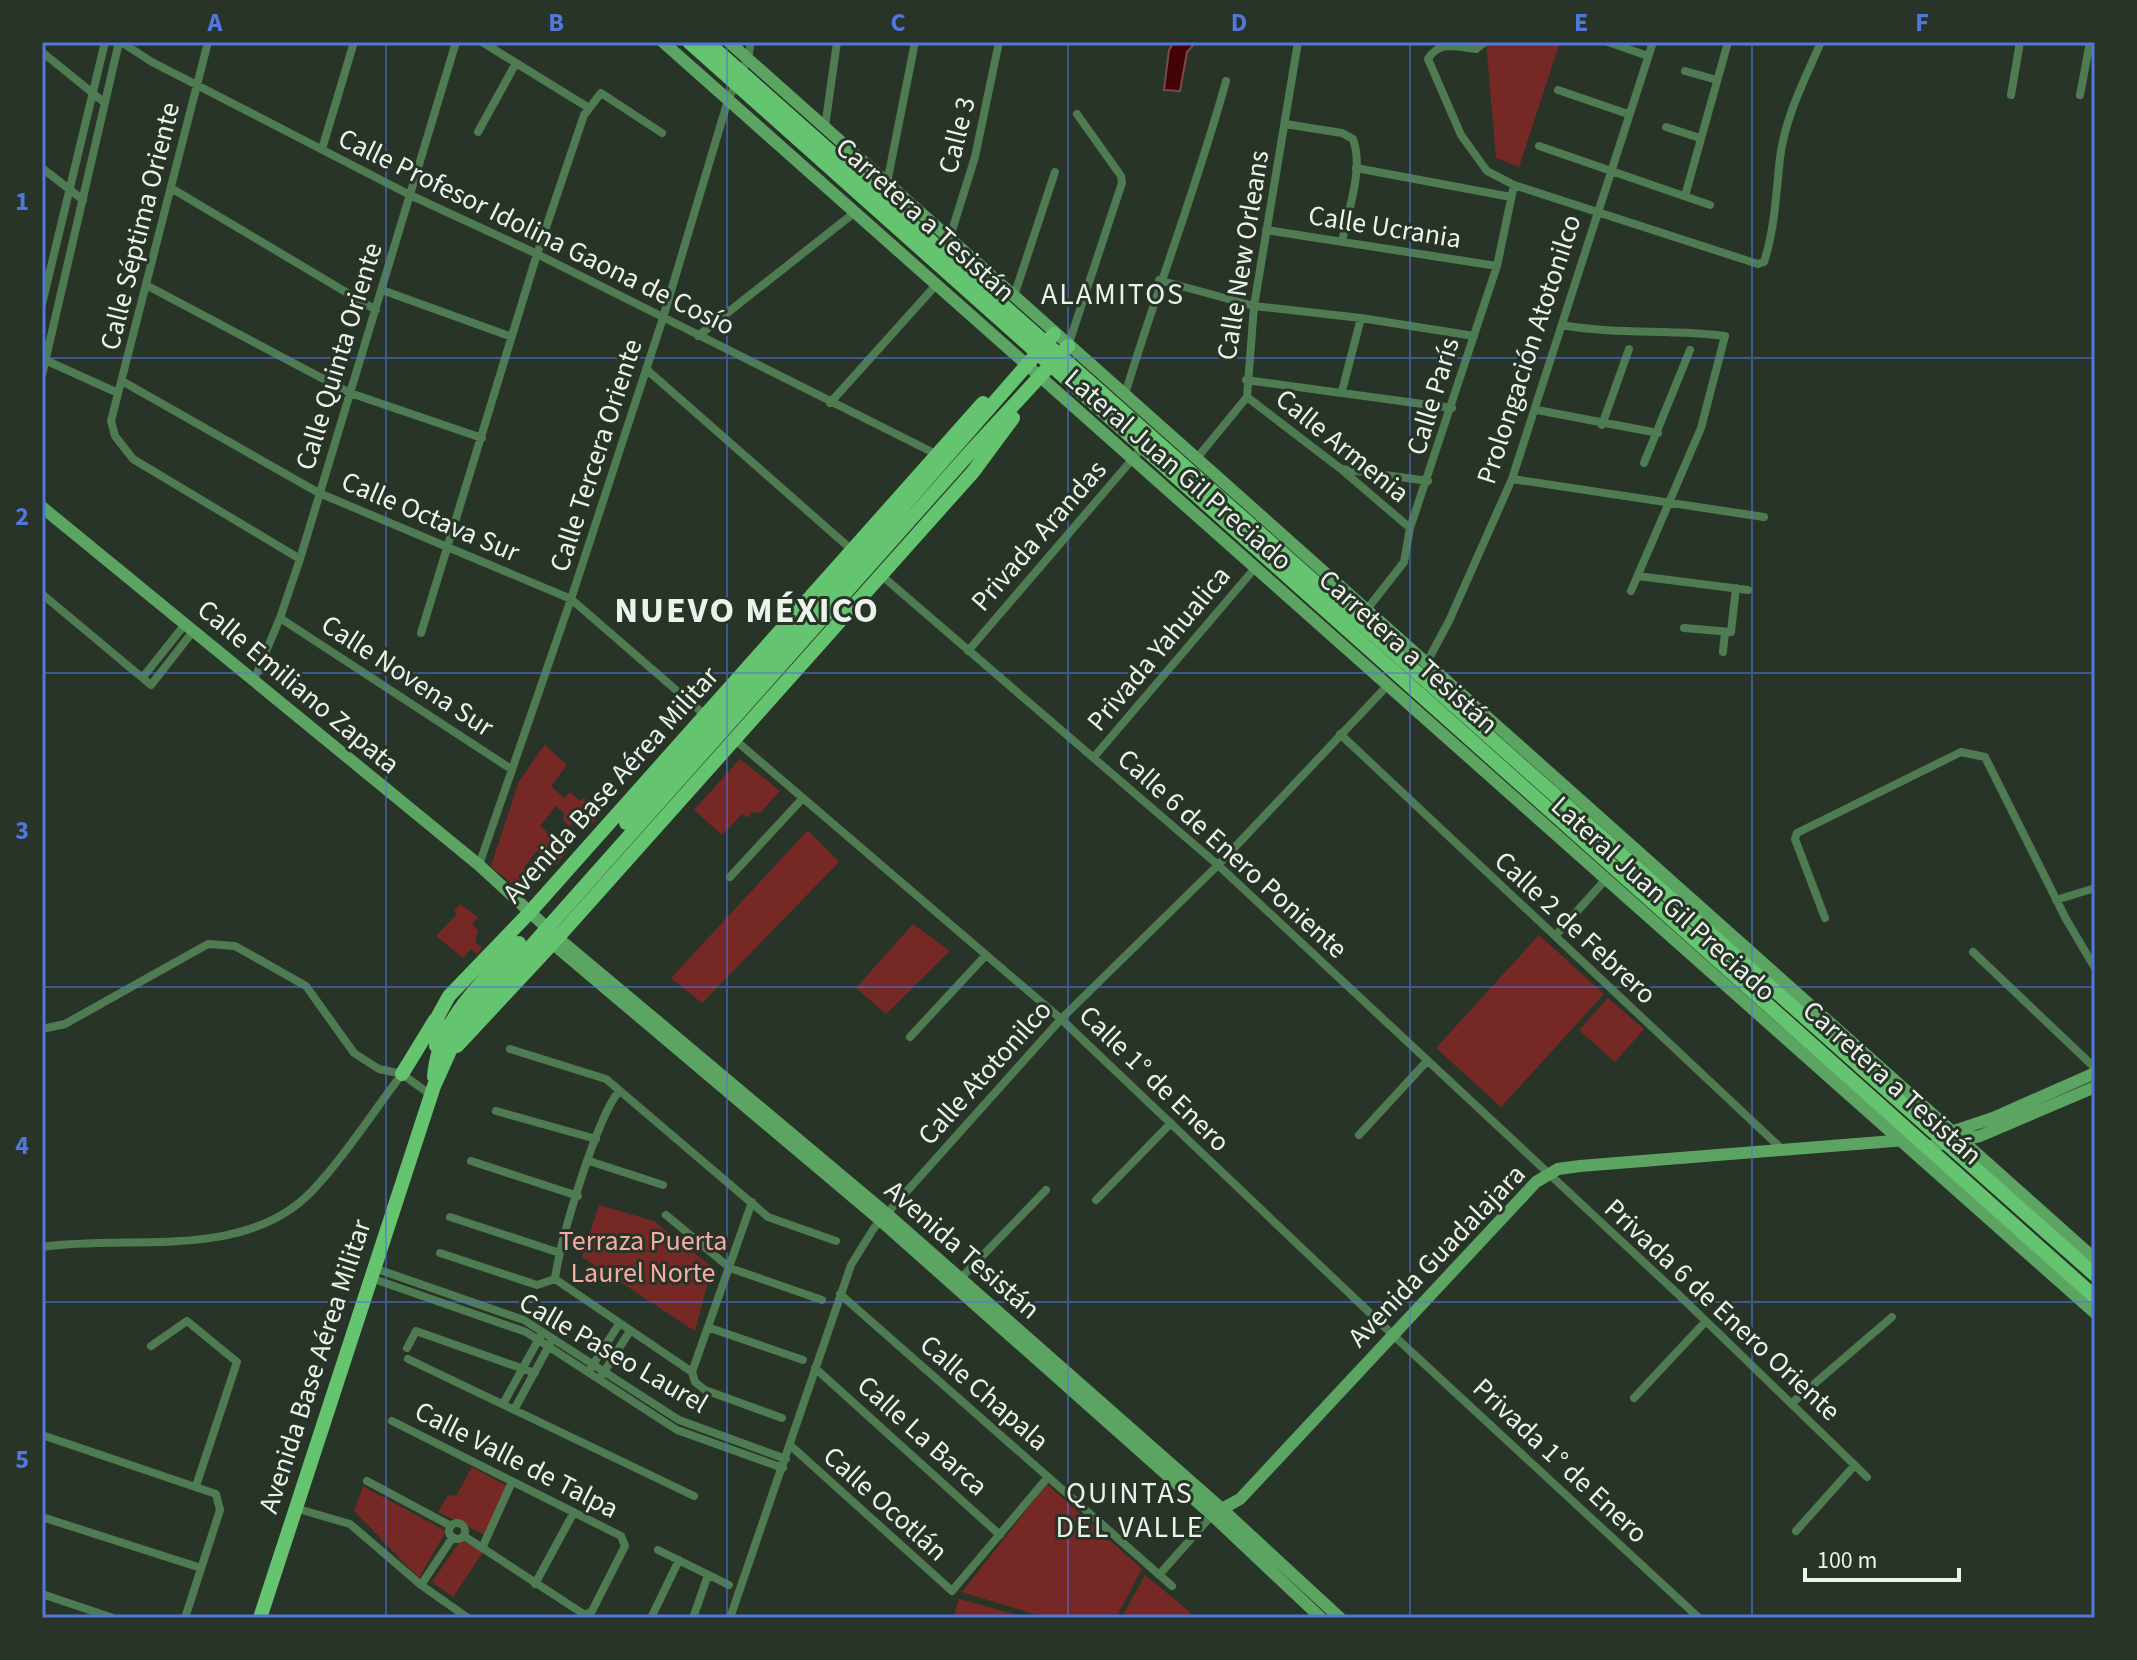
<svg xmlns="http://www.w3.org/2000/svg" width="2137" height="1660" viewBox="0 0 2137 1660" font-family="'Source Sans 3',sans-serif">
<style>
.green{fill:#762825}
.water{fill:#440406;stroke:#764c4b;stroke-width:2}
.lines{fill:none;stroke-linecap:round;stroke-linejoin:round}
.street{stroke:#4f7b52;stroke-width:8}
.secondary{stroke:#5ca462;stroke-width:12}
.primary{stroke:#65c46f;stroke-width:14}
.grid{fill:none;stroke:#5077dd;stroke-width:2;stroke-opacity:0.55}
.labels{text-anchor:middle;stroke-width:6;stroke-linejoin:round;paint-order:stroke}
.street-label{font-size:28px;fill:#ebf3eb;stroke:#283428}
.park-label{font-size:28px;fill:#f6aca4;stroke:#283428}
.neighbourhood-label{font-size:30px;letter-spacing:2px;fill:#ebf3eb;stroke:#283428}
.district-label{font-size:36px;font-weight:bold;letter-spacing:2px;fill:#ebf3eb;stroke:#283428}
.neatline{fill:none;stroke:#5077dd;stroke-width:3}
.grid-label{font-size:26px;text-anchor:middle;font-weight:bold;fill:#5077dd}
</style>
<rect width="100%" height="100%" fill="#283428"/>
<!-- green -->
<path class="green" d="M1486 42H1560L1519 167 1496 158Z
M545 745 567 765 551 786 564 798 570 792 580 801 584 798 594 806 591 811 597 817 592 824 586 818 580 824 574 820 570 827 562 819 565 814 556 806 540 826 568 851 556 865 537 851 524 867 530 875 518 889 491 866 519 781C523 778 534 757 545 745Z
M740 759 780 791 760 813 752 812 747 818 742 814 722 835 694 810Z
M808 830 839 862 702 1003 671 978Z
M460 904 478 917 472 924 478 931 475 942 482 948 477 954 471 949 463 958 436 936 457 914 454 911Z
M913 924 950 951 886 1014 856 988Z
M1539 935 1604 994 1501 1107 1436 1048Z
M1608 998 1644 1029 1615 1062 1579 1030Z
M599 1205 654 1221 712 1267 695 1331 582 1257Z
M472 1467 507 1486 485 1535 438 1512 448 1495 456 1496Z
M1047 1484 1142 1569 1116 1618H1047L962 1592Z
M363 1486 446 1531 419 1578 354 1511Z
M461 1540 483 1552 453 1597 432 1582Z
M1145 1575 1191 1613 1189 1618H1121Z
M959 1599 1029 1618H953Z"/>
<!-- water -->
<path class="water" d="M1174 42H1196L1187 52 1180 91 1164 90 1169 50Z"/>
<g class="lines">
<!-- street -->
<path class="street" d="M121 42 152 62 410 195 537 254 936 454
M208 42 111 421 115 436 133 459 300 559
M482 42 589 108
M1485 42 1476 49C1457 47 1439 40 1428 59L1461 135 1487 171 1514 185 1758 264 1764 262C1775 228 1776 193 1780 158 1785 117 1805 79 1821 42
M1608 42 1648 56
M42 52 105 103
M1685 71 1717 80
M1558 90 1628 114
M2011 95 2020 42
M2080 95 2090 42
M1285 124 1342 133 1353 139C1364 169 1348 210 1342 242
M825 127 837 42
M1666 127 1700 138
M478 132 516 63
M1539 146 1710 205
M322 149 354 42
M42 168 83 200
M1356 168 1511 197
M887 183 915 42
M171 188 376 310
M1685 196 1728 42
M1266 230 1497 266
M950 237 975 157 999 42
M1159 280 1254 306 1361 318 1474 336
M146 285 350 393 482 438
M382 290 512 337
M1014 296 1055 172
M42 304 105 42
M1562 325C1616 335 1671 329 1725 336L1701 428 1631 591
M698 336 854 213
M1068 346 1122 183 1121 176 1077 114
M45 360 118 393
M646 369 852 550
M42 375 119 42
M1246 380 1452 408
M122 381 319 493 571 599 706 716
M1342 391 1361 318
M1125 394C1157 289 1197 187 1226 81
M1247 397 1341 469 1410 528
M830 403 936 285
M1537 410 1658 433
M1602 425 1629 349
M1197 458 1247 397 1254 306 1298 42
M1644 463 1690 350
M1342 469 1428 481
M1512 479 1764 517
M881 575 1218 865 1680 1296 1867 1477
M1638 576 1748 590
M42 594 151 685 194 630
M1368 608 1404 562 1410 528 1497 266 1514 185
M280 618 511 769
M1684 628 1731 632 1736 588
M421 633 537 254 584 115 601 93 662 133
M968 651 1142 448
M1723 652 1725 632
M1427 662 1449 621 1512 479 1653 42
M143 677 186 623
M254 680 280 618 300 559 456 42
M1340 734 1783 1150
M734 739 1061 1019 1392 1334 1699 1618
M1094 757 1255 568
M479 865 571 599 663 318 728 100 748 58 751 42
M730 877 803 798
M2056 900 2095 888
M1825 918 1795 839 1797 833 1961 752 1985 757 2066 919 2095 968
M1555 936 1606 879
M1973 952 2095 1068
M42 1029 65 1024 208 944 235 946 306 986 354 1053 379 1069 402 1074 431 1095
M910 1037 986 955
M510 1049 606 1079 768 1217 836 1241
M496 1111 596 1139
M1359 1135 1427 1061
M471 1161 578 1196
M589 1161 663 1185
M1096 1200 1171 1123
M666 1215 730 1268 822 1300
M450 1217 560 1253
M42 1247C130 1234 244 1262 312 1191 345 1156 373 1112 402 1074
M440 1253 537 1285 555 1279
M374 1268 524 1320 679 1420 786 1459
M371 1278 526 1332 677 1430 783 1468
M961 1278 1046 1190
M555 1279C560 1241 596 1119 619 1091
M555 1279 692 1372
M840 1294 1172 1586
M710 1328 803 1360
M151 1346 187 1321 237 1362 196 1486
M407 1348 416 1331 535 1373
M408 1359 694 1496
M591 1368 619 1324
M815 1368 1000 1535
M692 1372 752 1202
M692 1372 695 1382 705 1390 782 1418
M602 1375 630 1331
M1634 1398 1706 1321
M1792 1403 1892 1317
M503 1404 541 1335
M514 1410 551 1342
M392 1421 621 1536 625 1546 592 1611 585 1615 464 1536
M42 1435 216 1494 220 1510 185 1618
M791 1446 952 1591 1048 1477
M367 1481 451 1526
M295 1508 350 1524 421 1585 468 1618
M42 1517 201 1568
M449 1531a8 8 0 1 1 16 0a8 8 0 1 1-16 0Z
M1796 1531 1855 1465
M482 1548 512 1482
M658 1550 729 1585
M1159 1575 1212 1515
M535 1584 574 1512
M421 1585 453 1537
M42 1594 113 1618
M651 1618 679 1560
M693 1618 708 1575
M730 1618 851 1265 874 1228 1061 1019 1218 865 1388 685"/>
<!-- secondary -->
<path class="secondary" d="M663 42 2095 1313
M729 42C1186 446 1639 854 2095 1259
M42 507 479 865 558 938 886 1213 1222 1509 1340 1618
M546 938 880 1220 1212 1515 1321 1618
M1948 1133 1993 1118 2095 1073
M1922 1148 1980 1136 2095 1087
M1218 1511 1240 1499 1536 1182 1558 1169 1580 1166 1906 1140"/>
<!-- primary -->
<path class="primary" d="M689 42 2095 1297
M707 42 2095 1275
M626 823 1054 334
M436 1046 438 1016 449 996 530 912 983 403
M457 1046 552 944 973 472 1013 418
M402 1074 435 1020
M434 1077C438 1020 482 982 519 943
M260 1618 434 1086 462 1024 973 449 1068 346"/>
</g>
<!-- grid -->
<path class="grid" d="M386 42V1618M727 42V1618M1068 42V1618M1410 42V1618M1752 42V1618M42 358H2095M42 673H2095M42 987H2095M42 1302H2095"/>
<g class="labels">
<!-- street labels -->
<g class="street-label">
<text transform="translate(956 135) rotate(-76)" y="10">Calle 3</text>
<text transform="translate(926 219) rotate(42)" y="10">Carretera a Tesistán</text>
<text transform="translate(139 226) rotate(-76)" y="10">Calle Séptima Oriente</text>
<text transform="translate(1385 226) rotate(9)" y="10">Calle Ucrania</text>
<text transform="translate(537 231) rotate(26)" y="10">Calle Profesor Idolina Gaona de Cosío</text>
<text transform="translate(1242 255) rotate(-81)" y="10">Calle New Orleans</text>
<text transform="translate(1528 349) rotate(-72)" y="10">Prolongación Atotonilco</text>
<text transform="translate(338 356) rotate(-73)" y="10">Calle Quinta Oriente</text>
<text transform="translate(1432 396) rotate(-73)" y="10">Calle París</text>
<text transform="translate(1343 445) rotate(39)" y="10">Calle Armenia</text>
<text transform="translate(595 455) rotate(-72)" y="10">Calle Tercera Oriente</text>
<text transform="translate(1179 469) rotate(41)" y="10">Lateral Juan Gil Preciado</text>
<text transform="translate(431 516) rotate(23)" y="10">Calle Octava Sur</text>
<text transform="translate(1038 535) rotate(-49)" y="10">Privada Arandas</text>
<text transform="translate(1158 648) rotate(-50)" y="10">Privada Yahualica</text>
<text transform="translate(1409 651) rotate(42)" y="10">Carretera a Tesistán</text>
<text transform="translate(408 675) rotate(33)" y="10">Calle Novena Sur</text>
<text transform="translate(299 686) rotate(40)" y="10">Calle Emiliano Zapata</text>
<text transform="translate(610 784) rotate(-48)" y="10">Avenida Base Aérea Militar</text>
<text transform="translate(1233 853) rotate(42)" y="10">Calle 6 de Enero Poniente</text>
<text transform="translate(1664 898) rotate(42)" y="10">Lateral Juan Gil Preciado</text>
<text transform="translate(1576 927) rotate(43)" y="10">Calle 2 de Febrero</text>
<text transform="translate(984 1072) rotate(-48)" y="10">Calle Atotonilco</text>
<text transform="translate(1155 1078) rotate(44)" y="10">Calle 1° de Enero</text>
<text transform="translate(1893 1082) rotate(42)" y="10">Carretera a Tesistán</text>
<text transform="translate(963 1249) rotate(41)" y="10">Avenida Tesistán</text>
<text transform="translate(1436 1255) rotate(-46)" y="10">Avenida Guadalajara</text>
<text transform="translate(1723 1309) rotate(43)" y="10">Privada 6 de Enero Oriente</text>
<text transform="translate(614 1352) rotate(30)" y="10">Calle Paseo Laurel</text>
<text transform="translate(314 1366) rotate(-72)" y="10">Avenida Base Aérea Militar</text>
<text transform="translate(985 1392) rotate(41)" y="10">Calle Chapala</text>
<text transform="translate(923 1435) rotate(42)" y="10">Calle La Barca</text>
<text transform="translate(517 1459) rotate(27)" y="10">Calle Valle de Talpa</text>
<text transform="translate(1561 1460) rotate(43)" y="10">Privada 1° de Enero</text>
<text transform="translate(886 1503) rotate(42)" y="10">Calle Ocotlán</text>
</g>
<!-- park labels -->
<g class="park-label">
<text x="643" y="1250">Terraza Puerta<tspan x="643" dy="32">Laurel Norte</tspan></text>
</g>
<!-- neighbourhood labels -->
<g class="neighbourhood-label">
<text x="1113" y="304">ALAMITOS</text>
<text x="1130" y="1503">QUINTAS<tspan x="1130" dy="34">DEL VALLE</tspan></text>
</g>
<!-- district labels -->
<g class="district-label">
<text x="747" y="622">NUEVO MÉXICO</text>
</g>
</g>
<!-- border -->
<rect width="2137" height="1660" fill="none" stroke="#283428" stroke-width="88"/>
<!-- scale -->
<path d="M1805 1568v12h154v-12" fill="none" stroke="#ebf3eb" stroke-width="4"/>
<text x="1817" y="1568" font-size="24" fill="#ebf3eb" stroke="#283428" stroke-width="6" paint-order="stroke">100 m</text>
<rect x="44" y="44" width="2049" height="1572" class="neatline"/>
<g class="grid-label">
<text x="215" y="31">A</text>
<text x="556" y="31">B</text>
<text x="898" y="31">C</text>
<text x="1239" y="31">D</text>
<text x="1581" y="31">E</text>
<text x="1922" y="31">F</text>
<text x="22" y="210">1</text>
<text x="22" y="525">2</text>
<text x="22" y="839">3</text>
<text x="22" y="1154">4</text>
<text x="22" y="1468">5</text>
</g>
</svg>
